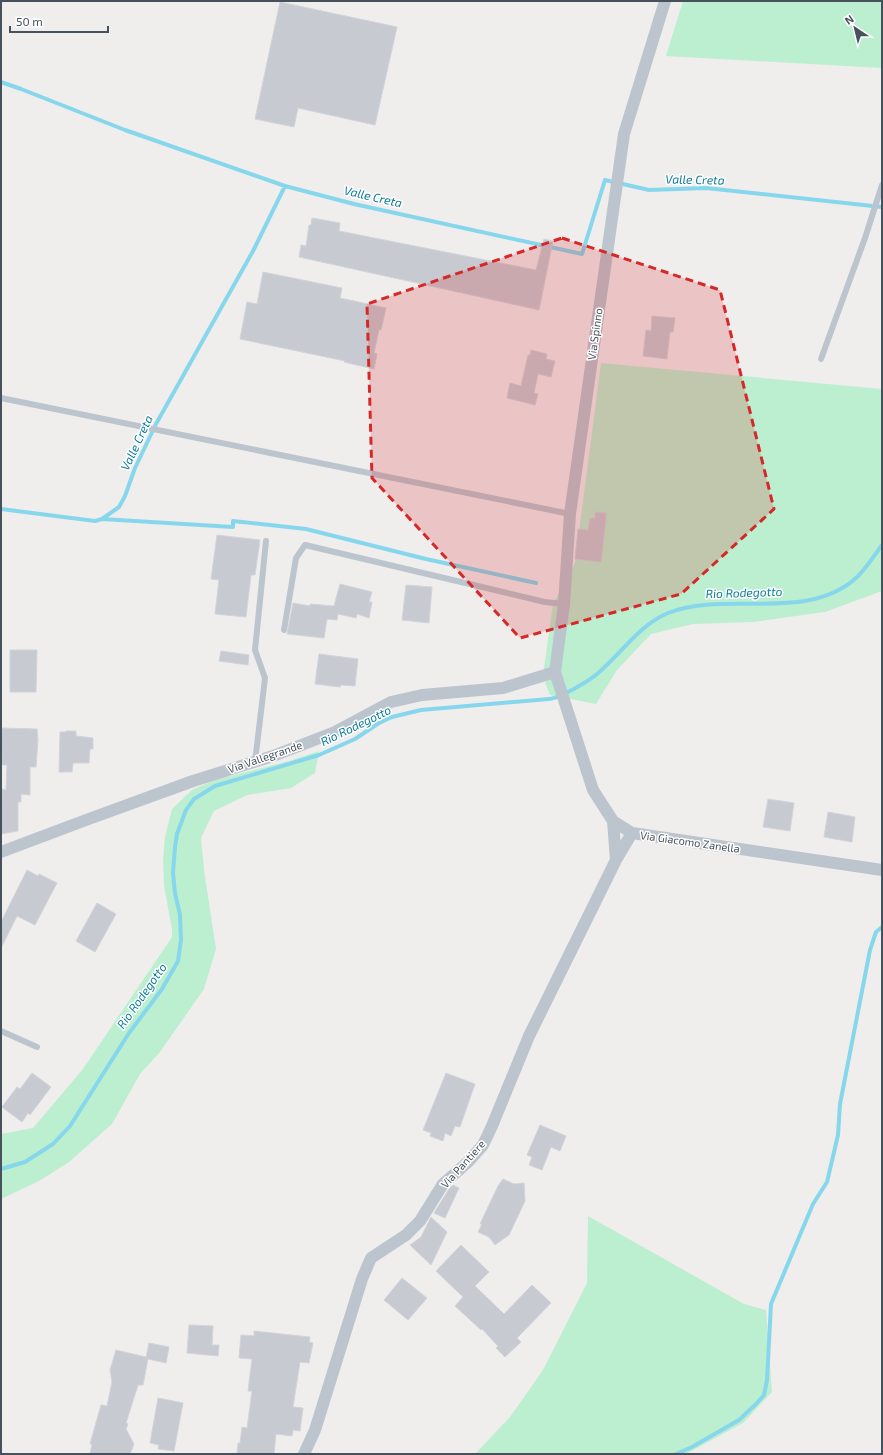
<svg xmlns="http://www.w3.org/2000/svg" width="883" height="1455" viewBox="0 0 883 1455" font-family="'Exo 2',sans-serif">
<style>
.green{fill:#bbefcf}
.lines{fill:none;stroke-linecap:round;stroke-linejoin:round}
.stream{stroke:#87d7ec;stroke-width:4}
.building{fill:#c7cad0;stroke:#d1d4d9}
.service{stroke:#bcc5cd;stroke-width:6}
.minor{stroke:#bcc5cd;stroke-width:12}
.marked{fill:#d62828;fill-opacity:0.2;stroke:#d62828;stroke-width:3;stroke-dasharray:8 5;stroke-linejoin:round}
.labels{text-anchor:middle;stroke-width:3;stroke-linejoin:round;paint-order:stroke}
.street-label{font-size:11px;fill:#46515b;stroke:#fff}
.water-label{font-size:12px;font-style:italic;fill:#0c7c9a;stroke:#fff}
</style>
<rect width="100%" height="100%" fill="#f0eded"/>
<!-- green -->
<path class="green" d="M683 1H882V68L666 56Z
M601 363 882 389V591L825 612 753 622 693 624 651 634 617 670 596 704 550 695 544 679V668L553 604 575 563Z
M319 751 315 773 291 788 247 795 214 811 201 838 204 870 216 949 204 989 160 1052 140 1074 112 1124 69 1162 39 1181 1 1199V1134L33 1128 83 1069 172 937V929L164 886 163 859 165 837 172 809 192 790 215 780 289 761Z
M588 1216 744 1304 766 1310 772 1392 743 1423 686 1454H475L510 1417 543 1370 587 1283Z"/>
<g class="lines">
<!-- stream -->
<path class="stream" d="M1 82 21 89 125 130 285 186 354 204 582 254 605 180 649 190 706 188 882 207
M1 509 95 521 102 519 119 507 125 496 135 468 156 424 253 251 285 186
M102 519 233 527V521L306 529 426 559 536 583
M1 1169 25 1162 53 1144 70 1126 129 1033 162 989 178 961 181 940 180 915 175 893 173 873 175 847 177 834 186 810 194 799 215 786 319 755 355 739 379 723 392 717 421 710 549 699C559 698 565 693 574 689 582 684 590 680 597 674 621 654 639 625 668 613 726 590 806 623 856 578 866 569 874 556 882 545
M676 1454 692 1447 739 1420 756 1404 764 1395 767 1380 771 1304 813 1204 827 1182 838 1135 840 1104 870 950 876 932 882 927"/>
</g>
<!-- building -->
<path class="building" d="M280 2 397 27 375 125 298 108 294 127 255 119Z
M312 218 340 223 339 231 536 270 544 239 553 241 539 310 299 257 301 245 306 246 309 225H311Z
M263 272 342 288 340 298 386 308 381 330H379L374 353 377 354 374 369 344 362 345 361 240 339 247 302 257 304Z
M652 316 675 318 673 332H670L667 359 643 356 646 330 651 331Z
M531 350 547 354 546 359 555 361 551 377 538 374 534 393 538 394 535 405 507 398 510 383 521 386 528 355H530Z
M595 512 606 513V519L601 562 575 559 578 529 588 530 590 518H595Z
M217 535 260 540 255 575H251L246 617 215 614 219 580 211 579Z
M340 584 372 592 369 602H372L369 618 357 614 356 618 338 614 337 620 327 619 324 638 287 634 293 603 310 606V604L334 606Z
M406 585 432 587 429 623 402 620Z
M10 650H37L36 692H10Z
M221 651 249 655 248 665 219 661Z
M319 654 358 659 355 686 341 685 340 687 315 684Z
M1 728 37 729 38 740 36 767H30V795L21 794V802H18V831L1 834 2 789 6 790 7 765H2Z
M66 731H76V736L93 738V749H90L89 763H73L72 772H59L60 732H66Z
M768 799 794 803 790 831 763 827Z
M828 812 855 817 852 842 824 837Z
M27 870 38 876 39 874 57 883 35 925 17 916 1 948V922Z
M97 903 116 914 95 952 76 941Z
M32 1073 51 1087 30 1115 28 1113 22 1122 2 1107 17 1087 20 1089Z
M446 1073 475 1084 460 1127 455 1126 451 1136 445 1133 443 1141 430 1136 431 1133 423 1130Z
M540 1125 566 1136 560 1151 551 1147 542 1170 529 1165 532 1157 527 1155Z
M503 1179 514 1184 524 1183 525 1201 509 1235 495 1245 489 1237 478 1232 482 1224H480L498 1186Z
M453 1185 459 1188 445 1218 434 1213 449 1189Z
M431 1217 447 1232 431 1265 410 1245 421 1237Z
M461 1245 489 1272 475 1286 504 1314 532 1285 551 1303 517 1338 521 1342 505 1357 496 1348 498 1346 482 1329 481 1330 455 1306 463 1297 436 1271Z
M402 1278 427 1298 408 1320 384 1300Z
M189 1325 213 1326 212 1345H219L218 1356 187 1353Z
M254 1331 310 1337 309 1342 313 1343 309 1363 300 1362 293 1407 303 1408 300 1431 293 1430 292 1436 276 1434 274 1454H237L238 1443H240L242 1427 247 1428 252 1391H248L252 1359 239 1358 241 1335 254 1336Z
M149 1343 169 1347 166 1363 148 1359 143 1385H138L126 1423 128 1424 126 1429 134 1444 130 1454H90L92 1444H90L101 1405 107 1406 112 1382 110 1370 116 1350 146 1357Z
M158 1398 183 1403 174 1451 158 1449 159 1445 150 1443Z"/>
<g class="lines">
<!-- service -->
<path class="service" d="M821 359 865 238 882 185
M1 398 570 514
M284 630 296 558 305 545 545 602 564 604
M255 762 265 678 255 650 266 541
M1 1031 37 1047"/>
<!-- minor -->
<path class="minor" d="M665 1 624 134 570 514 564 604 555 672 593 790 613 821 632 833 882 870
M613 821 616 860
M1 852 86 820 193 781 273 756 335 732 391 702 422 695 503 688 555 672
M304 1454 315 1430 362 1279 371 1258 406 1235 420 1221 443 1184 468 1162 483 1145 492 1126 529 1036 616 860 632 833"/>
</g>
<!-- marked area -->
<path class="marked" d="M562 238 720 290 774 509 681 594 520 638 372 478 367 304Z"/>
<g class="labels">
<!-- street labels -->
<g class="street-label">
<text transform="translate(595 334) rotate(-82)" y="4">Via Spinno</text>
<text transform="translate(265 757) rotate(-19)" y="4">Via Vallegrande</text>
<text transform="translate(690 842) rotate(8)" y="4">Via Giacomo Zanella</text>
<text transform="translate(463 1164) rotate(-48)" y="4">Via Pantiere</text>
</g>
<!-- water labels -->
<g class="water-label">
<text transform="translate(695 180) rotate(1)" y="4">Valle Creta</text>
<text transform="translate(373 197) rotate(13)" y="4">Valle Creta</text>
<text transform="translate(137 443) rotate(-65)" y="4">Valle Creta</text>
<text transform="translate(744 593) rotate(-2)" y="4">Rio Rodegotto</text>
<text transform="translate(356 726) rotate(-26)" y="4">Rio Rodegotto</text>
<text transform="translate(142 996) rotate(-55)" y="4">Rio Rodegotto</text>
</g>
</g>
<!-- border -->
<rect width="883" height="1455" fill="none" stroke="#46515b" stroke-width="4"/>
<!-- north arrow -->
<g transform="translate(855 28) rotate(325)" stroke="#ffffff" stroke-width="3" paint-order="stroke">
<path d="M0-3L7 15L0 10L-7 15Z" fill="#46515b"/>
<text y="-6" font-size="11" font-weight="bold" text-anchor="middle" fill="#46515b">N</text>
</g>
<!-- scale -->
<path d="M10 26v6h98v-6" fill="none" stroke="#46515b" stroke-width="2"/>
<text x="16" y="26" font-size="12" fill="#46515b" stroke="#ffffff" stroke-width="3" paint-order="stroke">50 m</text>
</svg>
